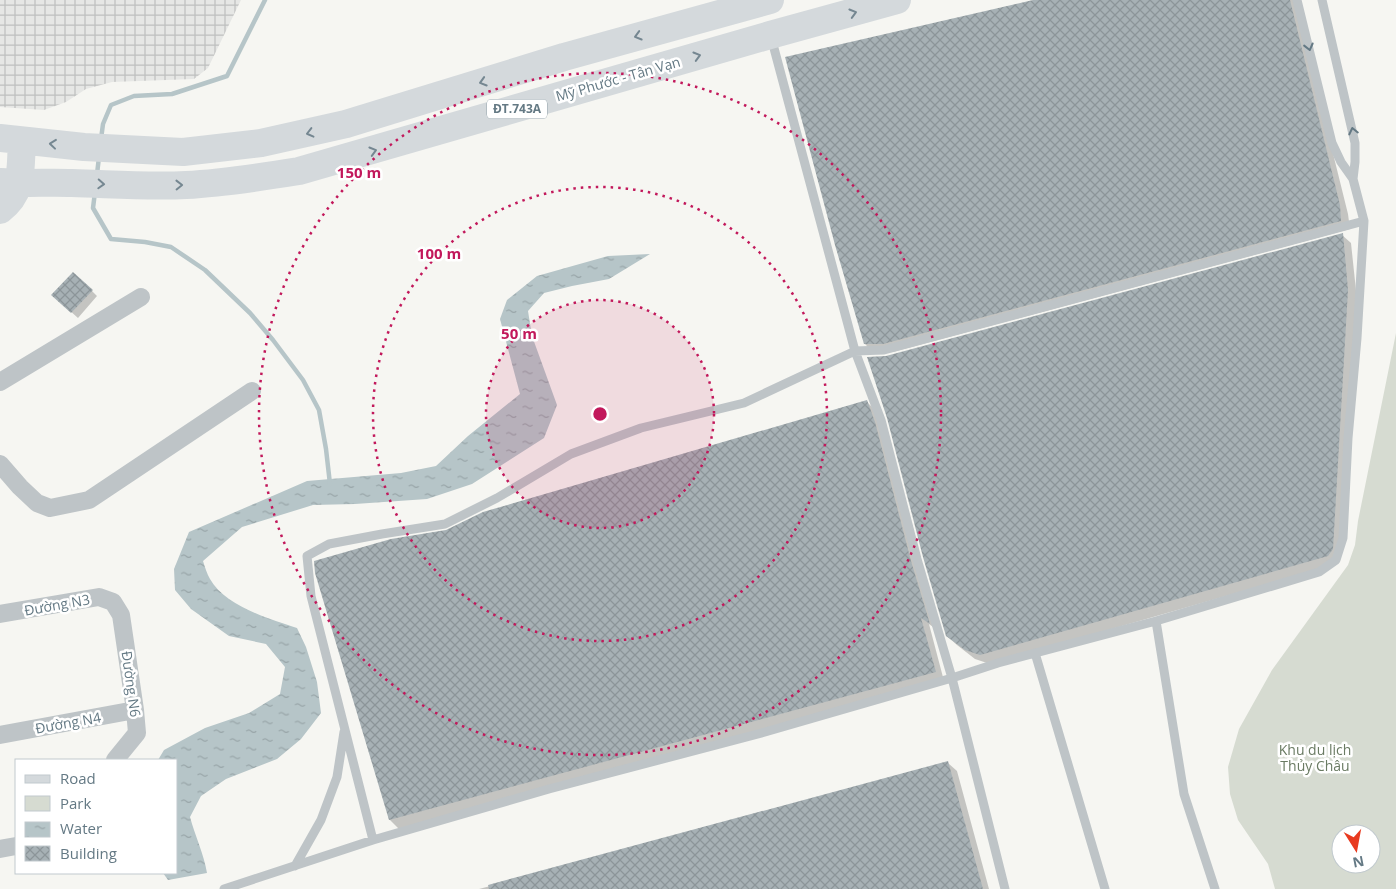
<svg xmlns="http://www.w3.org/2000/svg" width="1396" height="889" viewBox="0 0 1396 889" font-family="'Open Sans',sans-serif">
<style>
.industrial{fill:url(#industrial-grid)}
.green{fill:#d6dbd1;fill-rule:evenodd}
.water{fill:url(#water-ripples)}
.shadow{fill:#0003}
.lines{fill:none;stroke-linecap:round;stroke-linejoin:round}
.stream{stroke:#b6c5c8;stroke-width:4.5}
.building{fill:url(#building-cross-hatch)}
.lane{stroke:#bec4c7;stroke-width:9}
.street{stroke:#bec4c7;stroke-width:18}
.primary{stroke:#d4d9dc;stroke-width:28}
.oneway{stroke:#758791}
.oneway2{stroke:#647984}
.ring{fill:none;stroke:#c2185b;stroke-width:2.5;stroke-dasharray:2.5 5}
.labels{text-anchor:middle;stroke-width:5;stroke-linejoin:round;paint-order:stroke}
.shield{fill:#fff;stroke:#92a1a9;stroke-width:1}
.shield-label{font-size:12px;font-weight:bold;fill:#647984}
.street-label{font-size:14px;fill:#647984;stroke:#fff}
.park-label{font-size:14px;fill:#6a7b63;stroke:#fff}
.centre{fill:#c2185b;stroke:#fff;stroke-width:2.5}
.ring-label{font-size:15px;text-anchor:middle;font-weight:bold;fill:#c2185b;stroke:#fff;stroke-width:5;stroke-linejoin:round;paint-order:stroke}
</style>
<defs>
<pattern id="industrial-grid" width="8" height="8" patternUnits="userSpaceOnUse" patternTransform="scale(1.25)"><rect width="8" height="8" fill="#e6e7e5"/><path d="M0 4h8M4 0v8" fill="none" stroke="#bec0bf"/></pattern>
<pattern id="water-ripples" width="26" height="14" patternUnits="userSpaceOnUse" patternTransform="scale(1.25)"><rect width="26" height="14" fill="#b6c5c8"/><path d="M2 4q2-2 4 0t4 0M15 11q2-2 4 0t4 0" fill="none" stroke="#98a5a8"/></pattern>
<pattern id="building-cross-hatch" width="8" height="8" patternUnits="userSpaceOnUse" patternTransform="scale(1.25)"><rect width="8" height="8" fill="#a7b1b5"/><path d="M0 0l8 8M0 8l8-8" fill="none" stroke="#8c9599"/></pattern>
</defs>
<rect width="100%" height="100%" fill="#f6f6f2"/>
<!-- industrial -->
<path class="industrial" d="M0 0H241L208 68 194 79 112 82 86 89 66 102 44 110 0 107Z"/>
<!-- green -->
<path class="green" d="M1396 333V889H1275L1268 864 1238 820 1230 794 1228 767 1239 729 1272 670 1348 565 1355 545 1358 521ZM1341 834H1371V864H1341Z"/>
<!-- water -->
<path class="water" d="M650 254 609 279 572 286 544 293 528 311 532 336 557 405 544 438 472 484 427 499 355 504 313 505 242 527 203 561C205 567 207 574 210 579 225 606 270 619 297 628L306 647 317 682 321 713 301 739 277 759 226 779 201 796 190 817C195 836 204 854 207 873L168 880 163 873H176V760H158L164 750 205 728 249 713 280 694 285 667 266 644 229 636 191 609 175 590 174 569 189 532 307 481 401 473 436 466 468 436 520 394 500 319 507 300 537 276 608 256Z"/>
<!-- shadow -->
<path class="shadow" d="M1039 0H1295L1348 214 1350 229 893 352 874 353 865 344Z
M1342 235 1351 243 1357 300 1341 558 1337 564 990 664 975 659 957 645 947 636 886 357Z
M92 291 97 296 78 318 59 301Z
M866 401 875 410 937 630 929 624 944 681 399 829 390 820 447 531Z
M948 763 957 771 989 889H479Z"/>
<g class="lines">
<!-- stream -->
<path class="stream" d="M101 139 103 124 111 105 134 96 172 94 227 76 265 0
M97 174 99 157
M95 192 93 208 111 239 145 242 171 247 205 270 250 313 273 340 303 380 319 410 326 449 330 484"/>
</g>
<!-- building -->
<path class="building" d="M1033 0H1290L1340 205 1341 221 883 344H864L835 245 785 57Z
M1343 233 1348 290 1333 549 1328 556 980 655 965 650 946 636 923 557 887 418 867 357 886 356Z
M73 272 93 290 71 313 51 295Z
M867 400 875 422 911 561 930 624 921 618 936 672 389 820 315 573 314 561 391 539 446 530 483 512Z
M948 761 983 889H489L488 885Z"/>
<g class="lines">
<!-- lane -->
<path class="lane" d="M1322 0 1355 143V162L1353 179
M1035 653 1105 889
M373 840 311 596 307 556 329 544 382 534 445 524 497 498 571 454 641 428 744 403 855 351 771 37
M295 866 321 820 337 777 344 732
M224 889 373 840 549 789 765 732 952 678 998 663 1156 621
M1005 889 952 678 917 559 881 420 855 351 884 350 1364 221
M1215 889 1184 794 1156 621 1319 572 1336 560 1343 538 1348 438 1357 338 1364 221 1353 179 1341 162 1332 143 1297 0"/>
<!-- street -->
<path class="street" d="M0 382 141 297
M0 464 20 487 37 503 50 508 89 500 252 391
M0 614 99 597 113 602 121 615 135 710 137 733 115 760
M0 735 135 710
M0 849 16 846"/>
<!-- primary -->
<path class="primary" d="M0 138 84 147 183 152 261 143 346 124 564 57 770 0
M0 182C24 184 48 182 72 183 110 184 148 187 186 185 224 183 262 177 299 171L770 35 897 0
M0 210C24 192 20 169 22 141"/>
</g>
<!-- one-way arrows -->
<defs><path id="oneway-chevron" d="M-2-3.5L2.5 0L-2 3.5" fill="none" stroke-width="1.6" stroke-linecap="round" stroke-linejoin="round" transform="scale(1.25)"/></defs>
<g class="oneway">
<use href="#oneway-chevron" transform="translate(853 13) rotate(-16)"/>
<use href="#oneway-chevron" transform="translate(638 36) rotate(164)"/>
<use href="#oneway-chevron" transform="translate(697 56) rotate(-16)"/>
<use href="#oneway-chevron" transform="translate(483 82) rotate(163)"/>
<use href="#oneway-chevron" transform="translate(310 133) rotate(166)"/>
<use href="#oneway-chevron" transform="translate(53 144) rotate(-174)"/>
<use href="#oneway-chevron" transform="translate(373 151) rotate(-16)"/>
<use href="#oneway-chevron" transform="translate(101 184) rotate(3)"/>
<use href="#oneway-chevron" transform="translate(179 185) rotate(-1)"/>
</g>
<g class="oneway2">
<use href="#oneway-chevron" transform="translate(1309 47) rotate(76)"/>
<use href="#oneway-chevron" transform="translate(1353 131) rotate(-103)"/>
</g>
<!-- distance rings -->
<circle cx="600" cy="414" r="114" fill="#c2185b" fill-opacity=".12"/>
<g class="ring">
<circle cx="600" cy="414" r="114"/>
<circle cx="600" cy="414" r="227"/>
<circle cx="600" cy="414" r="341"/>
</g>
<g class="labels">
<!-- shield labels -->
<rect class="shield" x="487" y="99.5" width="60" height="19" rx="4"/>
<g class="shield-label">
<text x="517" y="113">ĐT.743A</text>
</g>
<!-- street labels -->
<g class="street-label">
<text transform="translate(618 79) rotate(-16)" y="5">Mỹ Phước - Tân Vạn</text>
<text transform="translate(57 605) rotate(-10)" y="5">Đường N3</text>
<text transform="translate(131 684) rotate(82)" y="5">Đường N6</text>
<text transform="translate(68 723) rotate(-10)" y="5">Đường N4</text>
</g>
<!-- park labels -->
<g class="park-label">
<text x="1315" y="755">Khu du lịch<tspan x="1315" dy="16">Thủy Châu</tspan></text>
</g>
</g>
<circle cx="600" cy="414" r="8" class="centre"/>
<g class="ring-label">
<text x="359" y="178">150 m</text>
<text x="439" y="259">100 m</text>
<text x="519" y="339">50 m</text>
</g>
<!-- legend -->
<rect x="15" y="759" width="162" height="115" fill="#ffffff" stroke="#c1c9ce"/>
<rect x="25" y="775" width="25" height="8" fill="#d4d9dc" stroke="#c1c9ce"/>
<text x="60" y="784" font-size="15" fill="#647984">Road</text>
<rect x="25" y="796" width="25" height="15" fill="#d6dbd1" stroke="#c1c9ce"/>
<text x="60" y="809" font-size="15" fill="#647984">Park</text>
<rect x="25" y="822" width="25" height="15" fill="url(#water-ripples)" stroke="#c1c9ce"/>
<text x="60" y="834" font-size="15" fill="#647984">Water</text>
<rect x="25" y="846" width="25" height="15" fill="url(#building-cross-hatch)" stroke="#c1c9ce"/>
<text x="60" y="859" font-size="15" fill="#647984">Building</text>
<!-- north arrow -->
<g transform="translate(1356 849) rotate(169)"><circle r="24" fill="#ffffff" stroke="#c1c9ce"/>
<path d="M0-4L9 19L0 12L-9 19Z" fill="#e83a1f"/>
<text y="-8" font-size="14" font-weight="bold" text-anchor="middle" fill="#647984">N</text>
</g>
</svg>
